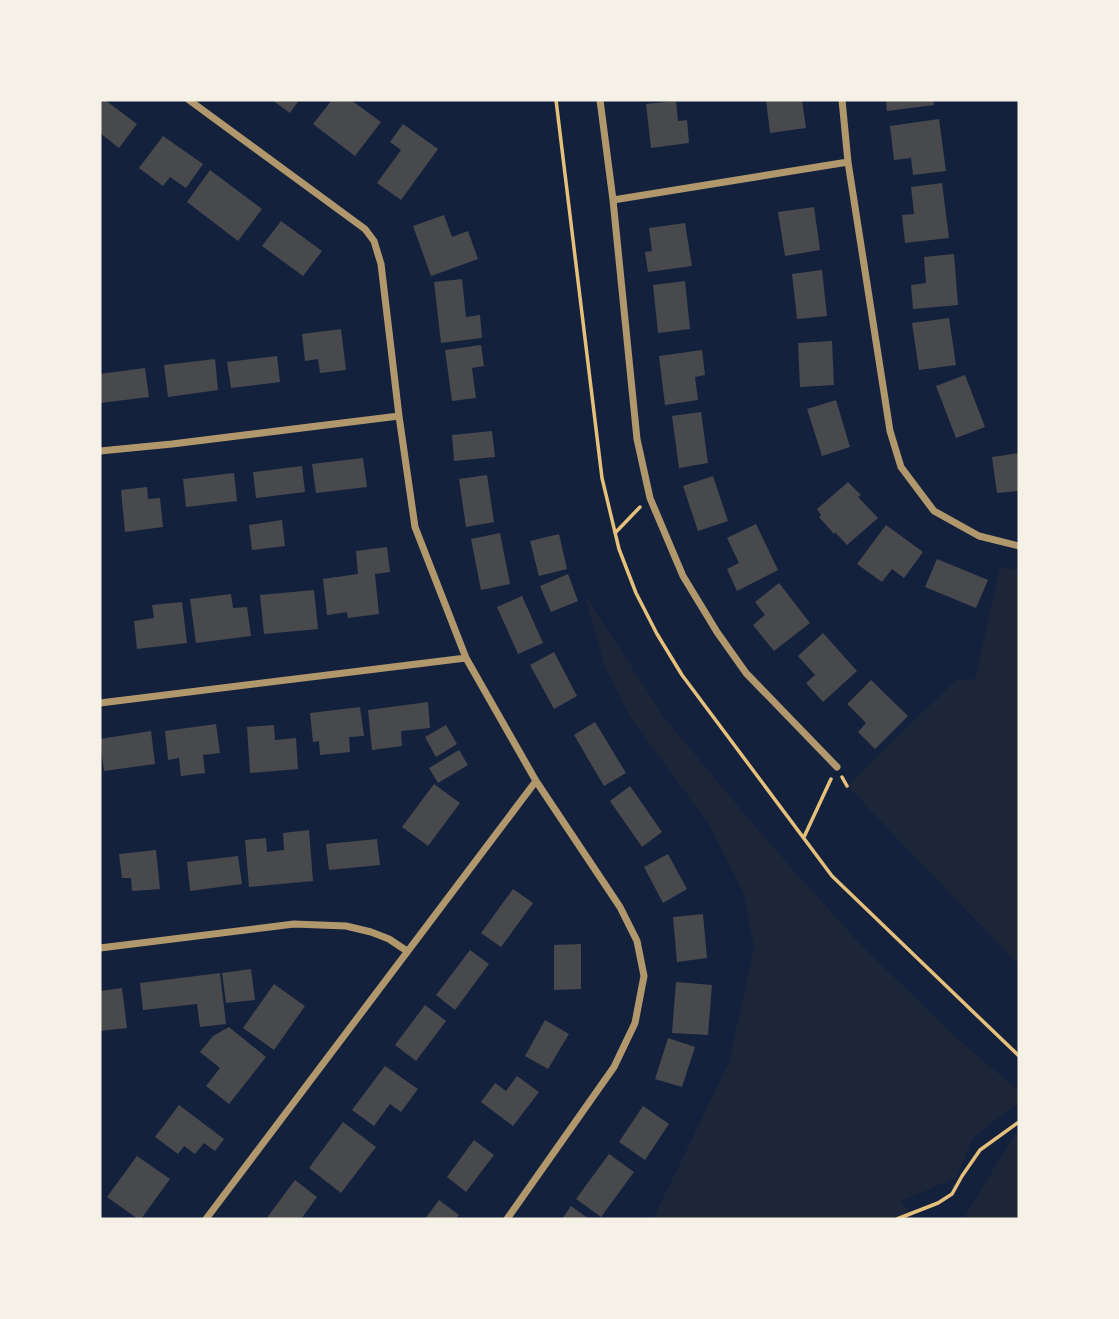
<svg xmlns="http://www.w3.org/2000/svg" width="1119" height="1319" viewBox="0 0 1119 1319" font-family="Rubik,sans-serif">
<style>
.green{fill:#1d2539}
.building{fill:#48494c}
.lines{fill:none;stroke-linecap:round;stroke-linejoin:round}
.path{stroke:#e5c07b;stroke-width:3.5}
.minor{stroke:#b1986c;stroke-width:7}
</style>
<rect width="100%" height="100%" fill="#14213d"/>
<!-- green -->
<path class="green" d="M1000 567 1019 570V965L847 786 956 680 975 679Z
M584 593 663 716 763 836 859 943 951 1033 1019 1091V1102L973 1138 956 1178 901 1201 915 1219H653L729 1062 754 948 744 894 708 823 630 717 605 667Z
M1019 1132V1219H963L1015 1134Z"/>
<!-- building -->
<path class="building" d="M100 100H105L137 124 119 148 100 133Z
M272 100H299L290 113Z
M332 100H351L381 122 355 156 313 124Z
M766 100H802L806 128 770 133Z
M886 100H933L934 105 887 111Z
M676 101 678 121 687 120 689 143 651 148 646 104Z
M939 119 946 171 913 175 911 158 894 160 890 126Z
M403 124 438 149 401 200 377 183 401 150 390 142Z
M163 136 203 164 186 188 170 177 163 186 139 168Z
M210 170 262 209 238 241 187 202Z
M942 183 949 238 905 243 902 215 914 214 911 187Z
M814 207 820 250 785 256 778 212Z
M444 215 452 237 468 231 478 259 431 276 413 226Z
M281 221 322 251 303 276 262 246Z
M685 223 692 266 648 272 645 252 652 251 649 228Z
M954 254 958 305 913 309 911 285 926 283 924 257Z
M822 270 827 316 797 319 792 274Z
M462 279 466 317 480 315 482 338 441 343 434 282Z
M685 281 690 329 658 333 653 285Z
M949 318 956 365 919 370 912 323Z
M341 329 346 370 320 373 318 359 305 361 302 334Z
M832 341 834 385 800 387 798 343Z
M481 345 484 366 472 368 476 398 452 401 445 350Z
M702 350 705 375 695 377 698 400 665 405 659 356Z
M277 356 280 382 231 388 227 362Z
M215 359 218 390 168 397 164 365Z
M145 368 149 397 100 403V374Z
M965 375 985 427 956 438 936 386Z
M836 400 850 447 822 456 807 409Z
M701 412 708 463 679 468 672 416Z
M492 431 495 457 454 461 452 435Z
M1019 453V491L997 493 992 457Z
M363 458 367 487 316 493 312 464Z
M302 466 305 492 256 498 253 472Z
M234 473 237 501 186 507 183 479Z
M487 475 494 522 466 527 459 479Z
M713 476 728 521 698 531 683 486Z
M848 482 861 495 858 497 878 518 847 545 835 532 834 534 819 517 821 515 817 509Z
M147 487 148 499 160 498 163 527 125 532 121 490Z
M282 520 285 546 252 550 249 525Z
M756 524 778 570 737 591 727 569 739 563 727 538Z
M886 525 923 552 904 578 892 569 882 582 857 564Z
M500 533 510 584 481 590 471 539Z
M559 534 567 569 539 576 530 541Z
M387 547 390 572 375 574 379 614 348 618 347 612 327 615 323 579 358 574 356 551Z
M937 559 988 580 976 608 925 587Z
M568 574 578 601 551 612 540 586Z
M779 583 810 623 774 651 753 625 765 615 755 602Z
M314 590 318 629 264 634 260 595Z
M231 594 233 608 247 607 251 636 196 643 190 599Z
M522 596 543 643 518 654 497 607Z
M182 602 187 643 137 649 134 621 154 618 152 605Z
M823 633 857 671 823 702 806 683 815 675 798 656Z
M554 652 577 696 554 709 530 665Z
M871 680 908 716 875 749 858 732 866 723 847 704Z
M428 702 430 728 401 731 402 746 372 750 368 710Z
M360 707 364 736 349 737 350 752 320 755 319 741 313 742 310 713Z
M595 722 626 773 604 786 574 735Z
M216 724 220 753 203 755 205 773 181 776 179 758 168 760 165 731Z
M274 725 275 740 296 738 298 769 250 773 247 727Z
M446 725 457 744 436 757 425 737Z
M151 731 155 764 104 771 100 739Z
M459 750 468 765 438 783 429 768Z
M434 784 460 803 428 846 402 827Z
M630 786 662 832 642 847 610 801Z
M309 830 313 881 249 887 245 840 266 838 267 852 284 850 283 833Z
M377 839 380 865 329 870 326 844Z
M156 850 160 889 132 891 131 878H122L119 854Z
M668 854 687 889 663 903 644 867Z
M238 856 242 884 190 891 187 862Z
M513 889 533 903 501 947 481 933Z
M703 914 707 958 677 962 673 917Z
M581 944V989L554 990V945Z
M470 950 489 964 455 1010 436 995Z
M251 969 255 1000 226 1003 222 973Z
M220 973 226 1024 200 1027 197 1004 143 1010 140 983Z
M676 982 712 985 708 1035 672 1033Z
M274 984 305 1006 274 1050 243 1028Z
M122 988 127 1028 100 1031V991Z
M425 1005 446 1021 416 1061 395 1045Z
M545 1020 569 1034 548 1069 525 1056Z
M229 1027 266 1057 229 1104 206 1086 220 1068 200 1052 213 1036Z
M668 1038 695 1047 682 1087 655 1079Z
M385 1066 418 1089 401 1112 390 1104 374 1126 352 1110Z
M517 1076 539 1092 513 1126 481 1102 495 1083 506 1091Z
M179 1105 224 1139 215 1151 204 1143 195 1154 184 1146 178 1154 155 1137Z
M643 1106 669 1124 645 1160 619 1142Z
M343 1122 376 1147 341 1193 309 1168Z
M474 1140 494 1155 466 1192 447 1177Z
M609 1154 634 1172 601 1217 576 1199Z
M137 1156 170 1179 141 1219H138L107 1197Z
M295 1180 317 1197 301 1219H266Z
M439 1200 459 1215 456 1219H425Z
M571 1206 589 1219H562Z"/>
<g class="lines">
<!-- path -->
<path class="path" d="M556 100 602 478 619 549 636 593 657 634 682 675 832 876 1019 1056
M615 533 640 507
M842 777 847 786
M804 837 831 779
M897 1219 938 1203 952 1194 962 1176 980 1150 1019 1122"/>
<!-- minor -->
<path class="minor" d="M189 100 365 229 374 241 381 264 399 416 415 527 466 658 536 781 620 907 637 941 644 976 635 1023 614 1067 507 1219
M600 100 613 200 637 439 650 498 683 576 717 632 746 673 837 767
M842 100 848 162 890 431 901 467 934 511 979 536 1019 546
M613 200 848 162
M100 451 172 444 399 416
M100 703 466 658
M100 948 294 924 346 926 371 932 389 939 407 951
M206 1219 536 781"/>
</g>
<!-- border -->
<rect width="1119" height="1319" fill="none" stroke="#f6f1e7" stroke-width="203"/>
</svg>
